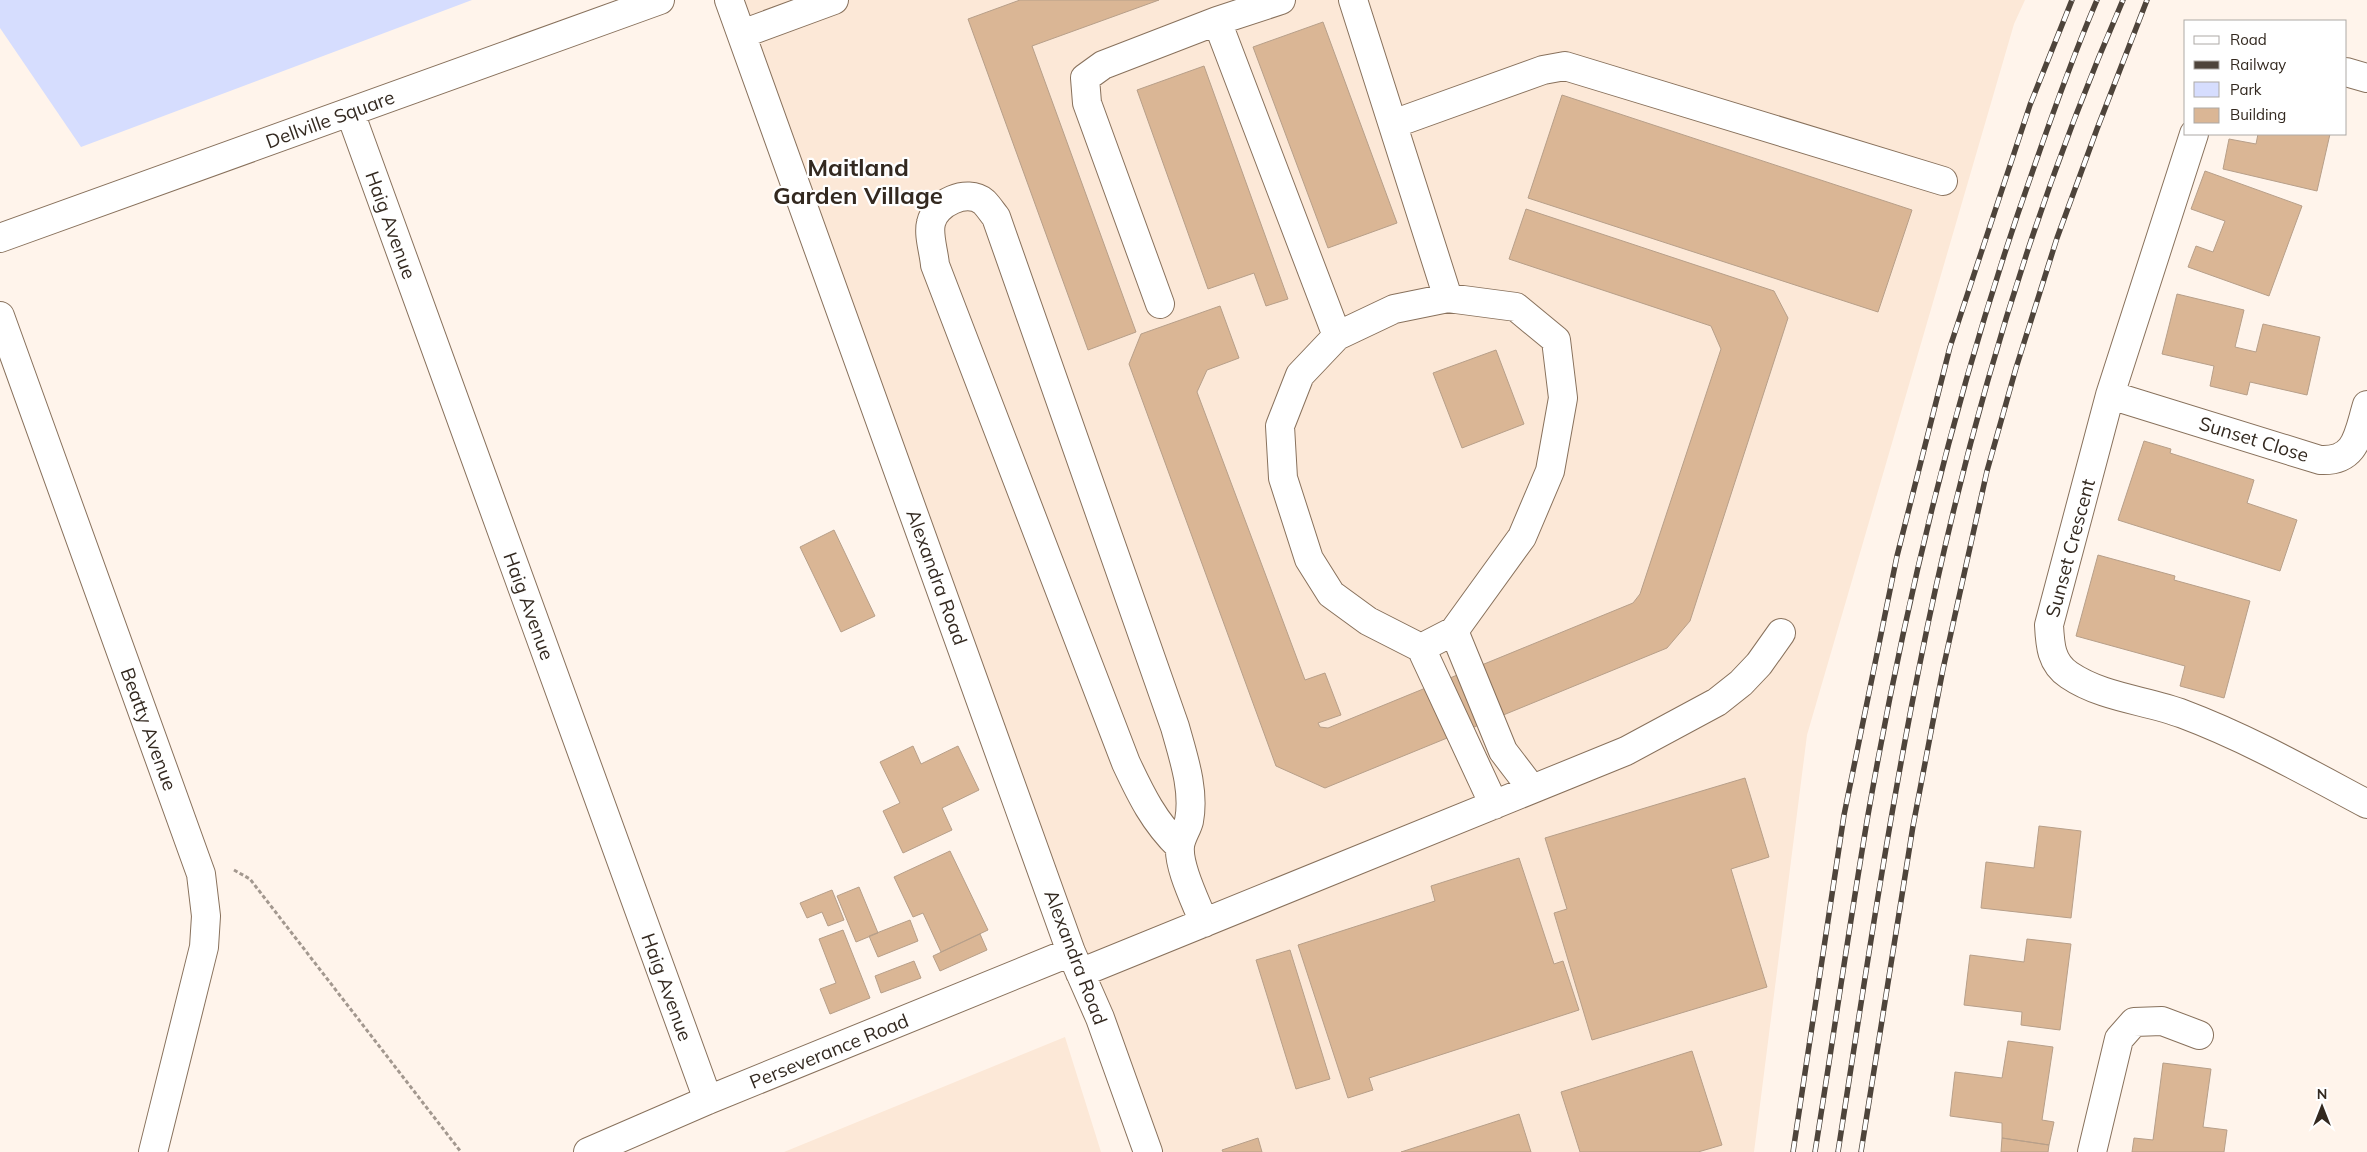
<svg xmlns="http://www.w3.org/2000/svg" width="2367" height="1152" viewBox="0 0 2367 1152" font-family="Mulish,sans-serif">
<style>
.built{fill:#fce8d7}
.green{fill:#d6ddfe}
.building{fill:#dab695;stroke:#b79f89}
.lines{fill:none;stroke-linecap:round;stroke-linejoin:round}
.minor-casing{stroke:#88715c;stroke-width:30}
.path{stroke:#a3988f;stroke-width:3;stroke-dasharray:4 2.5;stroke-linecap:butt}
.minor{stroke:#fff;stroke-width:28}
.rail-casing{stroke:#4e443b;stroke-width:5.5}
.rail{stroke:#fff;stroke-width:4;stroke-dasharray:11;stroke-linecap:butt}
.labels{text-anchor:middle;stroke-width:4.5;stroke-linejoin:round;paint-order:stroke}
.street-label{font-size:19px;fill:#332920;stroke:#fff}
.district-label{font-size:24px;font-weight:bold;fill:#332920;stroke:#fff}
</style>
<rect width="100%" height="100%" fill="#fff4eb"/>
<!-- built -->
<path class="built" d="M729 0H2025L2014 24 1807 735 1754 1152H1148Z
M1065 1037 1101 1152H784Z"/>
<!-- green -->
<path class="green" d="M0 0H472L81 147 0 28Z"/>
<!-- building -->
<path class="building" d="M1020 0H1159L1032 46 1136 332 1088 350 968 19Z
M1323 22 1397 223 1328 248 1253 47Z
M1204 66 1288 299 1266 306 1254 273 1208 289 1137 90Z
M1562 95 1912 210 1878 312 1528 198Z
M2258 134H2330L2317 191 2223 169 2229 139 2256 144Z
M2205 171 2302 206 2269 296 2188 267 2196 246 2213 252 2225 221 2191 209Z
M1526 209 1774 291 1788 318 1690 621 1667 648 1325 788 1276 766 1129 364 1141 334 1220 306 1239 358 1207 370 1197 392 1305 680 1325 673 1341 715 1318 723 1320 727 1328 728 1633 603 1640 594 1721 349 1711 326 1509 259Z
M2177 294 2244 310 2235 347 2256 352 2263 324 2320 337 2307 395 2250 382 2247 395 2210 386 2214 366 2162 354Z
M1496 350 1524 424 1462 448 1433 373Z
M2144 441 2171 449 2170 453 2254 480 2247 503 2297 520 2280 571 2118 520Z
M834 530 875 616 841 632 800 547Z
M2098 555 2175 576 2174 580 2250 601 2224 698 2180 686 2185 666 2076 636Z
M913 746 921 764 958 746 979 790 942 808 952 830 903 853 883 811 900 803 880 762Z
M1745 778 1769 857 1731 869 1767 987 1592 1040 1554 913 1567 909 1545 838Z
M2039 826 2081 831 2071 918 1981 908 1986 862 2034 868Z
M950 851 988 930 941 952 923 913 913 917 894 877Z
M1519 858 1554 964 1563 961 1579 1010 1369 1078 1373 1090 1348 1098 1298 945 1435 901 1431 886Z
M859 887 878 933 856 942 837 896Z
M832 890 844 920 828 926 822 912 807 918 800 903Z
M910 920 918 941 878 957 869 936Z
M843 930 870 998 830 1014 820 989 836 983 819 939Z
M980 934 987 950 940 971 933 956Z
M2027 939 2071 944 2060 1030 2021 1025 2022 1012 1964 1005 1970 955 2024 962Z
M1290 950 1330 1079 1296 1089 1256 960Z
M914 961 921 978 881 993 875 976Z
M2008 1041 2053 1047 2042 1120 2054 1122 2049 1145 2002 1138V1123L1950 1116 1955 1072 2002 1078Z
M1692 1051 1722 1145 1698 1152H1580L1561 1092Z
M2163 1063 2211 1069 2203 1127 2227 1130 2224 1152H2132L2134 1138 2153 1140Z
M1519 1114 1531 1152H1401Z
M1258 1138 1262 1152H1223L1222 1150Z
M2002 1138 2049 1145 2048 1152H2001Z"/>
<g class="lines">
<defs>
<path id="minor" d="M729 0 1071 952 1100 1018 1148 1152
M1353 0 1448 298
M1217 21 1337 336
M742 34 834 0
M2346 72 2367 78
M350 112 708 1100
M1393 124 1543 70 1565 66 1943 181
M2194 134 2110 395 2049 625C2050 645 2051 663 2069 675 2103 698 2146 700 2183 714 2247 738 2307 772 2367 804
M0 238 660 0
M1160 304 1087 103 1085 78 1103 65 1217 21 1281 0
M0 316 201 874 206 916 204 947 153 1152
M2110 395 2320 460C2357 462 2358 434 2367 405
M1454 631 1503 751 1532 789
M1421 648 1454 631 1522 537 1550 471 1563 398 1556 340 1516 307 1448 298 1394 309 1337 336 1300 375 1280 426 1283 478 1309 559 1331 594 1368 621 1421 648 1494 805
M1180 847C1154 822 1141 795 1126 763L935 265C934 252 928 235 931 223 935 203 967 188 984 202 988 206 992 212 996 217L1175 727C1183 756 1195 790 1189 821 1187 829 1181 837 1180 846 1178 867 1196 902 1204 923
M1080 973 1626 751 1717 702 1741 683 1759 664 1781 633
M588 1152 708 1100 1071 952
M2092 1152 2119 1039 2134 1022 2162 1021 2199 1035"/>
</defs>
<!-- minor casing -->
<use href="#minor" class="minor-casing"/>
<!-- path -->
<path class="path" d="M234 870 250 879 461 1152"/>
<!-- minor -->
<use href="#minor" class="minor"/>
<defs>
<path id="rail" d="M1793 1152 1844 815 1897 556 1950 347 2030 105 2072 0
M1815 1152C1833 1040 1849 927 1868 815 1906 597 1958 382 2032 173 2052 115 2073 56 2097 0
M1838 1152C1863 991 1887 828 1919 668 1964 440 2030 214 2123 0
M1861 1152 1913 826 1943 669 1987 471 2016 368 2057 238 2097 129 2147 0"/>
</defs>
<!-- rail casing -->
<use href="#rail" class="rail-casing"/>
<!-- rail -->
<use href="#rail" class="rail"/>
</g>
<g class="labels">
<!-- street labels -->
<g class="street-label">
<text transform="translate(330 119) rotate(-20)" y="7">Dellville Square</text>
<text transform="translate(391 225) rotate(70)" y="7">Haig Avenue</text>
<text transform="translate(2254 439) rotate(17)" y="7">Sunset Close</text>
<text transform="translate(2070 548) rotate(-75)" y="7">Sunset Crescent</text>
<text transform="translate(937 577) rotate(70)" y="7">Alexandra Road</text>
<text transform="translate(529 606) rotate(70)" y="7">Haig Avenue</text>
<text transform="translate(149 729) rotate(70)" y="7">Beatty Avenue</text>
<text transform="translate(1076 957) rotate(69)" y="7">Alexandra Road</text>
<text transform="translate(667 987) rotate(70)" y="7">Haig Avenue</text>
<text transform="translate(829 1051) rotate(-22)" y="7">Perseverance Road</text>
</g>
<!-- district labels -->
<g class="district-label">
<text x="858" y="176">Maitland<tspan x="858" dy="28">Garden Village</tspan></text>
</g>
</g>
<!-- legend -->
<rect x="2184" y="20" width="162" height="115" fill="#ffffff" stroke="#ada9a6"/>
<rect x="2194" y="36" width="25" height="8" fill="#ffffff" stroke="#ada9a6"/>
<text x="2230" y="45" font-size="15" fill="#332920">Road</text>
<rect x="2194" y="61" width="25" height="8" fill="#4e443b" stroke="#ada9a6"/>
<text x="2230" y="70" font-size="15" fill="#332920">Railway</text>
<rect x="2194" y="82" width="25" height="15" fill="#d6ddfe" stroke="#ada9a6"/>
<text x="2230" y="95" font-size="15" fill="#332920">Park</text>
<rect x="2194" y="108" width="25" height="15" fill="#dab695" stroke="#ada9a6"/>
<text x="2230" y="120" font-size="15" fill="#332920">Building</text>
<!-- north arrow -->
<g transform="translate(2322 1107)" stroke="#ffffff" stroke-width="4" paint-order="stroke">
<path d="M0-4L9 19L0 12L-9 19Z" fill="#332920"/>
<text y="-8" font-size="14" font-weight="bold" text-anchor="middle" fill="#332920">N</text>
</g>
</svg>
